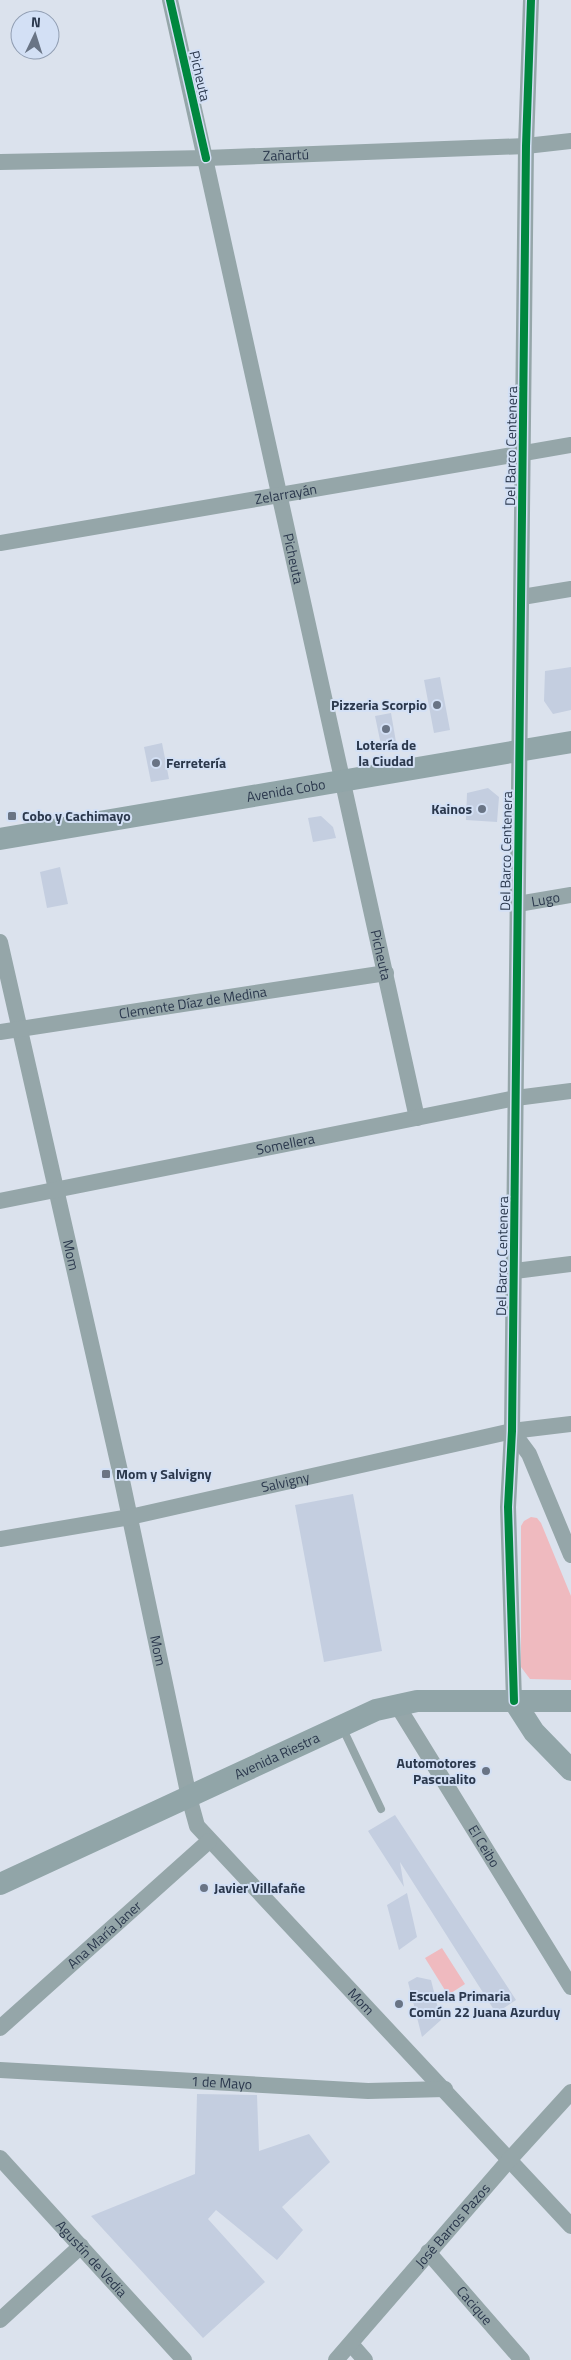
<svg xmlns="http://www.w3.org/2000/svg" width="571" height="2360" viewBox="0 0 571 2360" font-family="'Titillium Web',sans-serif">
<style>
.green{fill:#efbabf}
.building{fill:#c4cee0}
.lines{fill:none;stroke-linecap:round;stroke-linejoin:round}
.lane{stroke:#95a6a9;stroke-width:8}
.street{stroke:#95a6a9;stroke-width:16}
.secondary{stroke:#91a5a8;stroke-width:22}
.cycleway-casing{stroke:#d3e0f5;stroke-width:11}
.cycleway{stroke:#00873e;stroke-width:8}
.poi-dot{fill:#697485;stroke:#d3e0f5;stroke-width:2}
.labels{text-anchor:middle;stroke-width:4;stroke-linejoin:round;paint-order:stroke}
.street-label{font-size:14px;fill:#2b384d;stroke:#d3e0f5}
.poi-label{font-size:14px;font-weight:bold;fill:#2b384d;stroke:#d3e0f5;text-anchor:start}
</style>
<rect width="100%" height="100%" fill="#dbe2ed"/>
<!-- green -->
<path class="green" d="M531 1517 537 1518 541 1523 571 1596V1680L530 1679 521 1667V1526L524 1521Z
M442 1948 465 1984 448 1995 425 1958Z"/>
<!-- building -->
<path class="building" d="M571 667V710L553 714 544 701 545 671Z
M440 677 450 730 434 733 424 680Z
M391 713 396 742 381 745 375 716Z
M162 743 169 779 151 782 144 747Z
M488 788 499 797 497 822 466 820 467 793Z
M321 816 333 827 336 838 313 842 308 818Z
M60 867 68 904 47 908 40 872Z
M353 1494 382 1651 324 1662 295 1505Z
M395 1815 516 2000 496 2013 400 1862 404 1887 368 1831Z
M407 1893 417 1937 399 1950 387 1905Z
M417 1977 431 1980 441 2020 422 2037 408 1982Z
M197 2094 257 2095 259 2151 309 2134 330 2162 282 2207 303 2230 277 2260 216 2210 208 2219 265 2282 203 2338 91 2216 195 2174Z"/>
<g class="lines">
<!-- lane -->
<path class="lane" d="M342 1727 381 1809"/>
<!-- street -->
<g class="street">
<path id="s1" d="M170 0 417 1118"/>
<path id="s2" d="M0 162 206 158 526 146 571 141"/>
<path id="s3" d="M0 543 571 445"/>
<path d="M522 597 571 589"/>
<path id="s4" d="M518 904 571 895"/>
<path id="s5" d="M0 942 120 1471 189 1797 197 1826 571 2226"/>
<path id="s6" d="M0 1032 386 973"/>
<path id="s7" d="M0 1201 516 1098 571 1091"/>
<path d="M515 1271 571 1264"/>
<path d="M512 1431 529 1454 571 1555"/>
<path id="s8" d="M0 1539 130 1517 512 1431 571 1424"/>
<path d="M514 1701 508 1507 512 1431 526 146 531 0"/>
<path id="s9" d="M397 1705 571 1987"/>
<path id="s10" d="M0 2028 209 1841"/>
<path id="s11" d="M0 2070 368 2091 445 2089"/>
<path id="s12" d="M0 2158 184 2360"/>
<path id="s13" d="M428 2252 522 2360"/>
<path d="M0 2320 81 2246"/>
<path d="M351 2344 365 2360"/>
<path id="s14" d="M336 2360 510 2159 571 2092"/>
</g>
<!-- secondary -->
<g class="secondary">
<path id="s15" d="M0 839 571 742"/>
<path d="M514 1701 534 1732 571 1770"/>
<path id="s16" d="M0 1884 376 1710 417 1701H571"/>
</g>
<defs>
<path id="cycleway" d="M170 0 206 158
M514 1701 508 1507 512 1431 526 146 531 0"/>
</defs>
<!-- cycleway casing -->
<use href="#cycleway" class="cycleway-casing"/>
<!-- cycleway -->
<use href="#cycleway" class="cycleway"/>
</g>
<!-- markers -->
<g class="poi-dot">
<circle cx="437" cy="705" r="5"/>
<circle cx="386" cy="729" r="5"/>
<circle cx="156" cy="763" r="5"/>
<circle cx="482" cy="809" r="5"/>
<rect x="7" y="811" width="10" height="10" rx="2.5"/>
<rect x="101" y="1469" width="10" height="10" rx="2.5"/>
<circle cx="486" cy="1771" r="5"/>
<circle cx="204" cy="1888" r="5"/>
<circle cx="399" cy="2004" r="5"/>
</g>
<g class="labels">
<!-- street labels -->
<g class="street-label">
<text transform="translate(200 76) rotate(77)" y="5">Picheuta</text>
<text dy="5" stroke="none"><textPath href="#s2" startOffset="286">Zañartú</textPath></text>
<text transform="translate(511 446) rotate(-89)" y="5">Del Barco Centenera</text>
<text dy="5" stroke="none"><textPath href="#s3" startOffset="290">Zelarrayán</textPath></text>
<text dy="5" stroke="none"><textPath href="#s1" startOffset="572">Picheuta</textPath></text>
<text dy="5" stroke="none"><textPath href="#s15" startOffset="290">Avenida Cobo</textPath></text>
<text transform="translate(506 851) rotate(-89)" y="5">Del Barco Centenera</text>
<text dy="5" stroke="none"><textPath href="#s4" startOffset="28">Lugo</textPath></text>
<text dy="5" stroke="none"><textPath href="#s1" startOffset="978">Picheuta</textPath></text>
<text dy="5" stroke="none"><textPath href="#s6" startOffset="195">Clemente Díaz de Medina</textPath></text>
<text dy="5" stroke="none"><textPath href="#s7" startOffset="291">Somellera</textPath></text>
<text dy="5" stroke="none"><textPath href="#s5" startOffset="321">Mom</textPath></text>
<text transform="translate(502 1256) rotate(-89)" y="5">Del Barco Centenera</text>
<text dy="5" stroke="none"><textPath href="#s8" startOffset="291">Salvigny</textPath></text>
<text dy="5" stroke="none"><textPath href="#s5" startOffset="726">Mom</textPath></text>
<text dy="5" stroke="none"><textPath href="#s16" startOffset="305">Avenida Riestra</textPath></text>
<text dy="5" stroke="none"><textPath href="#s9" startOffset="166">El Ceibo</textPath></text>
<text dy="5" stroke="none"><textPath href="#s10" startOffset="140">Ana María Janer</textPath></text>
<text dy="5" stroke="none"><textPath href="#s5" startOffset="1146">Mom</textPath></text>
<text dy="5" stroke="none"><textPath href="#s11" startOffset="222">1 de Mayo</textPath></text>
<text dy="5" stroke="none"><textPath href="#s14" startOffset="178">José Barros Pazos</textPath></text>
<text dy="5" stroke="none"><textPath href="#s12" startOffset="136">Agustín de Vedia</textPath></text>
<text dy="5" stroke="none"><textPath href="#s13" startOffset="71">Cacique</textPath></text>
</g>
<!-- poi labels -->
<g class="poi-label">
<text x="427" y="710" text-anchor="end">Pizzeria Scorpio</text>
<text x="386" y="750" text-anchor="middle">Lotería de<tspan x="386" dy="16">la Ciudad</tspan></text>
<text x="166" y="768">Ferretería</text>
<text x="472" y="814" text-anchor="end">Kainos</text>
<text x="22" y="821">Cobo y Cachimayo</text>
<text x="116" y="1479">Mom y Salvigny</text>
<text x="476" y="1768" text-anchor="end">Automotores<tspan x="476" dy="16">Pascualito</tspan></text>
<text x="214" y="1893">Javier Villafañe</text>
<text x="409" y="2001">Escuela Primaria<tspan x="409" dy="16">Común 22 Juana Azurduy</tspan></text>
</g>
</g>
<!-- north arrow -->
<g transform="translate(35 35) rotate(4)"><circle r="24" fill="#d3e0f5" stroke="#909db2"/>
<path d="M0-4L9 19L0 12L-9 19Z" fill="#697485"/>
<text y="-8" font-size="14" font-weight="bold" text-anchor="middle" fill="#2b384d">N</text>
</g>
</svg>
